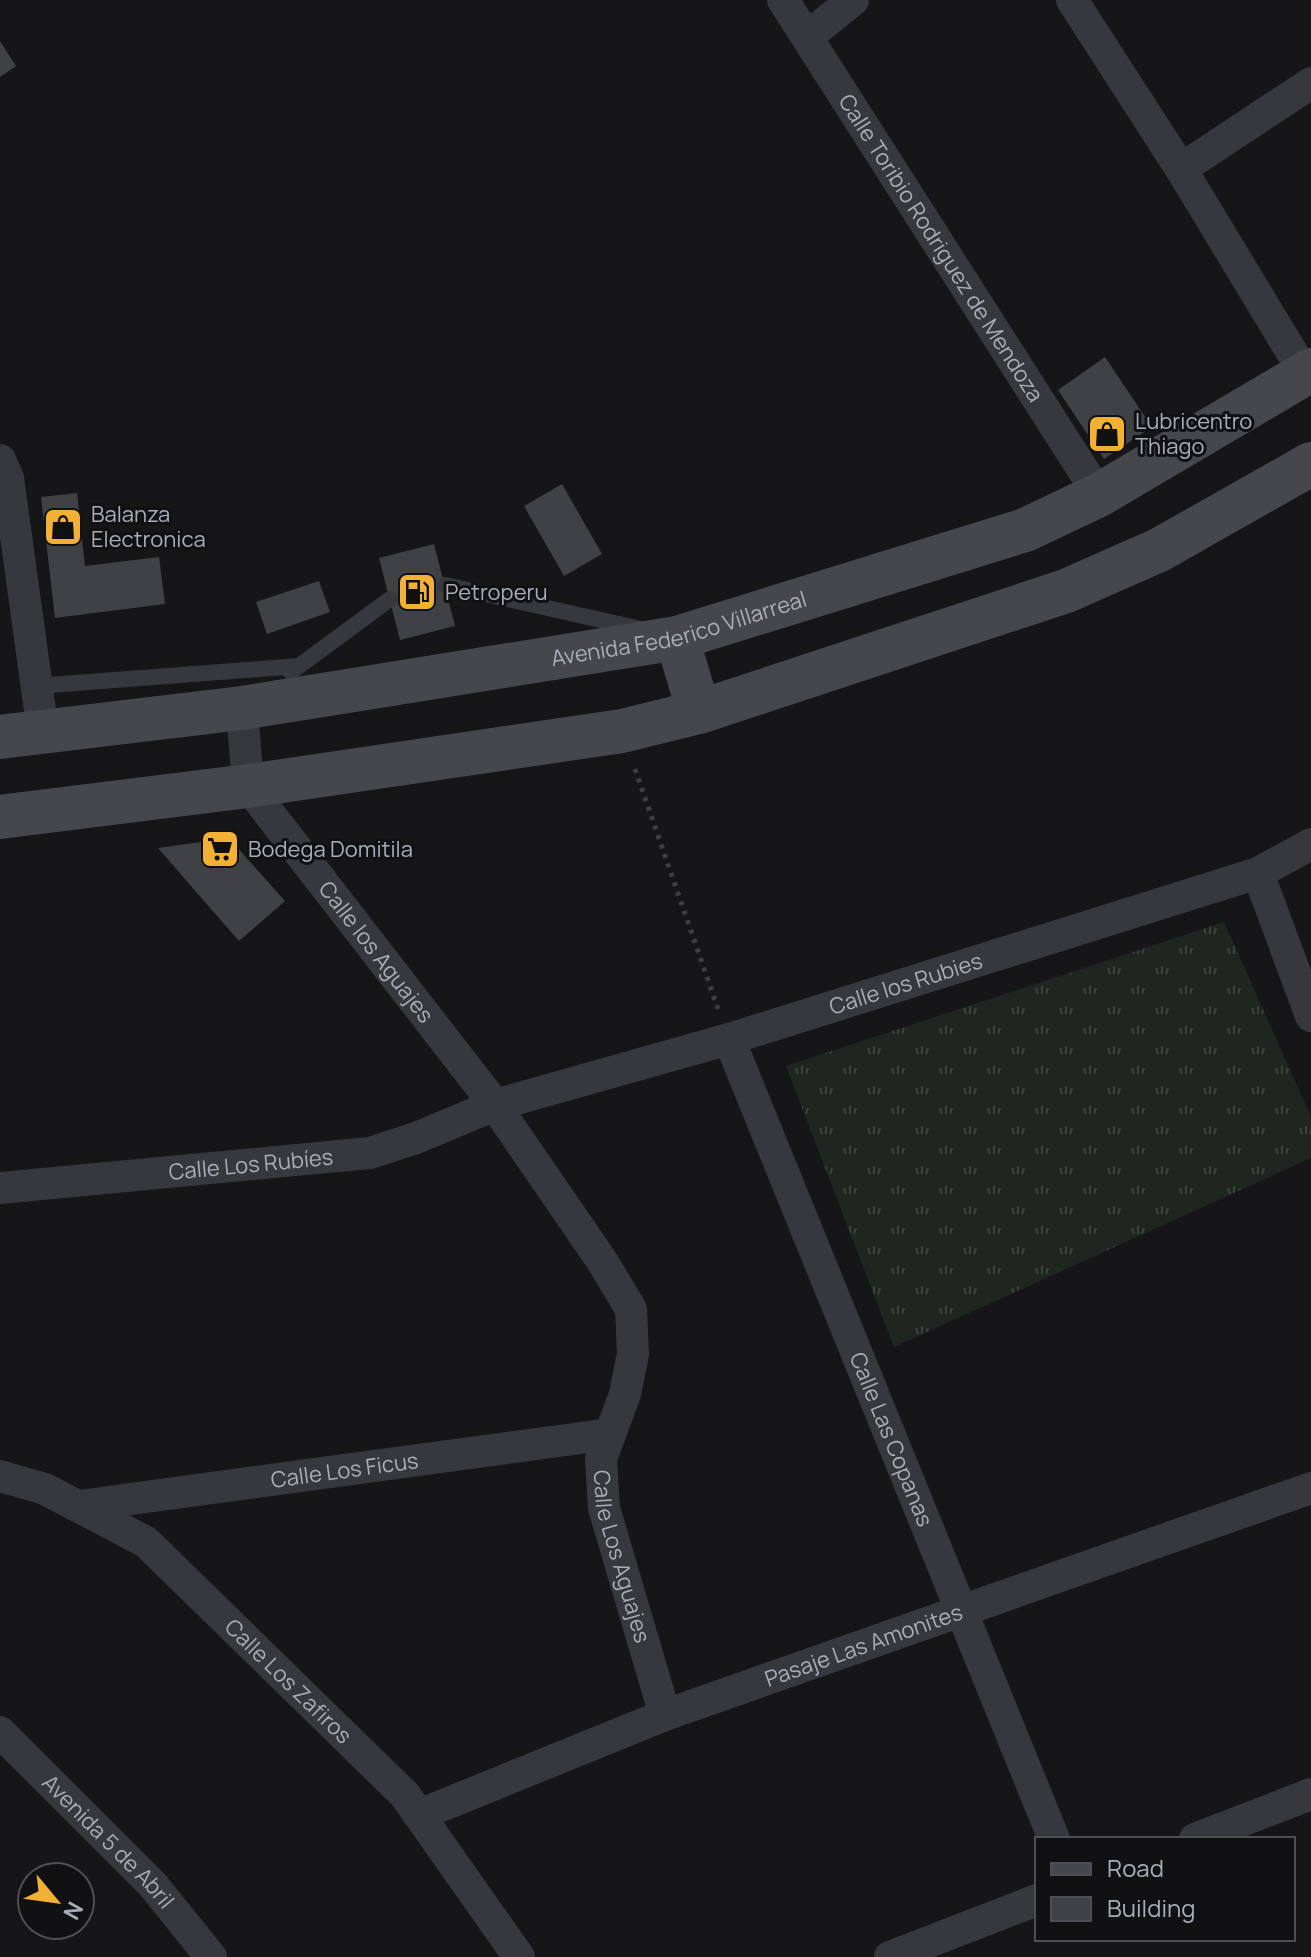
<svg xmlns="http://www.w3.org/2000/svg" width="1311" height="1957" viewBox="0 0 1311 1957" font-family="Manrope,sans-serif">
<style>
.grass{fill:url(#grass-tufts)}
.building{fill:#404145}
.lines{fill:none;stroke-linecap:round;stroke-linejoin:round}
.path{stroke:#3d3f44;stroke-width:5;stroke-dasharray:4 6;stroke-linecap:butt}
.service{stroke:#37383d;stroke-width:16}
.minor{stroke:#37383d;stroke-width:32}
.secondary{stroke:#45474d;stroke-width:44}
.labels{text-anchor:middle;stroke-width:6;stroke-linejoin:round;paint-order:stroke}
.street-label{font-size:22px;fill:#a8adb8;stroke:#111113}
.poi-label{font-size:22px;fill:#a8adb8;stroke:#111113;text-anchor:start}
</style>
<defs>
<pattern id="grass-tufts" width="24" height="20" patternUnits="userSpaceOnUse" patternTransform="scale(2)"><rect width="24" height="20" fill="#1e261f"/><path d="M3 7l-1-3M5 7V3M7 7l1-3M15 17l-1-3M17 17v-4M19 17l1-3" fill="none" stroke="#3c433d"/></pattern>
</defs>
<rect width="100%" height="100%" fill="#161618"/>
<!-- grass -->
<path class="grass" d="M1224 922 1311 1117V1158L894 1347 786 1066Z"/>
<!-- building -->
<path class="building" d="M0 41 16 66 0 77Z
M1105 357 1152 427 1104 459 1058 390Z
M562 484 602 554 564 576 524 506Z
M77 493 85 566 159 557 165 604 55 618 41 497Z
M434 544 455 626 400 640 379 558Z
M319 581 330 612 267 634 256 602Z
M229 838 285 901 239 941 158 848Z"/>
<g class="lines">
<!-- path -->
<path class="path" d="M635 769 718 1009"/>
<!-- service -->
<path class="service" d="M445 585 641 629
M291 672 390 599
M36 686 299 666"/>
<!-- minor -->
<g class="minor">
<path id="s1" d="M783 0 1099 495"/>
<path d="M1072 0 1181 169 1305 374"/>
<path d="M807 37 853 0"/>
<path d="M1181 169 1311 83"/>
<path d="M0 460 8 478 43 732"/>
<path id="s2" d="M242 708 248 786 495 1105 602 1261 631 1309 633 1354 625 1394 601 1459 604 1508 665 1715"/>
<path d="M1258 873 1311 1016"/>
<path id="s3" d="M729 1039 1054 1839"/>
<path id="s4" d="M0 1188 370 1153 416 1138 495 1105 729 1039 1258 873 1311 844"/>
<path id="s5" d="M0 1476 45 1489 146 1542 405 1795 519 1957"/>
<path id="s6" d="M79 1506 610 1434"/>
<path id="s7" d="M0 1732 153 1885 211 1957"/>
<path id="s8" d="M419 1815 665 1715 1311 1488"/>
<path d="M1195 1839 1311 1794"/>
<path d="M890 1957 1037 1900"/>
</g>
<!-- secondary -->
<g class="secondary">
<path d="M677 638 699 712"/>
<path id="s9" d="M0 737 242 708 677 638 1025 530 1099 495 1311 370"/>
<path d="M0 817 248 786 622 731 699 712 1066 591 1159 550 1311 464"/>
</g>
</g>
<!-- icons -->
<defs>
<symbol id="shop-square" viewBox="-11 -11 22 22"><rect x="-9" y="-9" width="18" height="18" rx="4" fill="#f2b134" stroke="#111113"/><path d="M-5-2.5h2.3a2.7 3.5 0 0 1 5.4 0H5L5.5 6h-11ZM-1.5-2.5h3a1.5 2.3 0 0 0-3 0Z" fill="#111"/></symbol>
<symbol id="fuel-square" viewBox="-11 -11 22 22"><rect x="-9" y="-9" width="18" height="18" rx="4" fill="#f2b134" stroke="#111113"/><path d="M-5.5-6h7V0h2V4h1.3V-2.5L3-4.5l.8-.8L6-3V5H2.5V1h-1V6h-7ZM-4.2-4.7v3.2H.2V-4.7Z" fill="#111"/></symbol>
<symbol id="supermarket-square" viewBox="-11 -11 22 22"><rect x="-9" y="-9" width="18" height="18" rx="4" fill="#f2b134" stroke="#111113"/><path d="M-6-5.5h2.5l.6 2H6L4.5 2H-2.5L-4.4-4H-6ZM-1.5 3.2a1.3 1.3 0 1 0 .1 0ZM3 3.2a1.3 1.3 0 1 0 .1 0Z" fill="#111"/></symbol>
</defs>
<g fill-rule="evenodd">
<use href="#shop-square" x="1085" y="412" width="44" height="44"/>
<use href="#shop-square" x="41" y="505" width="44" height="44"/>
<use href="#fuel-square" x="395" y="570" width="44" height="44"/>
<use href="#supermarket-square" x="198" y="827" width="44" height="44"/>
</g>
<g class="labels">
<!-- street labels -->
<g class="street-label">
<text dy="8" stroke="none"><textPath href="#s1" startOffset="294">Calle Toribio Rodriguez de Mendoza</textPath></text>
<text dy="8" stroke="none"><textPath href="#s9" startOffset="688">Avenida Federico Villarreal</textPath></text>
<text dy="8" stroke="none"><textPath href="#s2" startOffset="288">Calle los Aguajes</textPath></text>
<text dy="8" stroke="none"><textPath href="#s4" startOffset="934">Calle los Rubies</textPath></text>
<text dy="8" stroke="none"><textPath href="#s4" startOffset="252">Calle Los Rubíes</textPath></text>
<text dy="8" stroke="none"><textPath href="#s3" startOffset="432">Calle Las Copanas</textPath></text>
<text dy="8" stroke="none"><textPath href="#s6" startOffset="268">Calle Los Ficus</textPath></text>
<text dy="8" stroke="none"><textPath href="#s2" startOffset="982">Calle Los Aguajes</textPath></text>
<text dy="8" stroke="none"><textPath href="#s8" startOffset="476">Pasaje Las Amonites</textPath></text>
<text dy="8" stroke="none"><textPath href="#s5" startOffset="360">Calle Los Zafiros</textPath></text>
<text dy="8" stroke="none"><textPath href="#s7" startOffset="154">Avenida 5 de Abril</textPath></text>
</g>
<!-- poi labels -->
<g class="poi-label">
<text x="1135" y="429">Lubricentro<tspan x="1135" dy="25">Thiago</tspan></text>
<text x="91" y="522">Balanza<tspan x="91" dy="25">Electronica</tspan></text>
<text x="445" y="600">Petroperu</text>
<text x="248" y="857">Bodega Domitila</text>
</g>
</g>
<!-- legend -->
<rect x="1035" y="1837" width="260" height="104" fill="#111113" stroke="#4d4f55" stroke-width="2"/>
<rect x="1051" y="1863" width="40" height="12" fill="#45474d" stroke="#4d4f55" stroke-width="2"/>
<text x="1107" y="1877" font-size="24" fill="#a8adb8">Road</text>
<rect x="1051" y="1897" width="40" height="24" fill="#404145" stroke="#4d4f55" stroke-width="2"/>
<text x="1107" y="1917" font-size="24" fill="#a8adb8">Building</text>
<!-- north arrow -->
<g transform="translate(56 1901) rotate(119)"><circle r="38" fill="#111113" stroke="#4d4f55" stroke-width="2"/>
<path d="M0-6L14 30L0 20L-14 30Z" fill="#f2b134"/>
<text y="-12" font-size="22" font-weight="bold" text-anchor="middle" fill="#a8adb8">N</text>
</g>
</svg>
